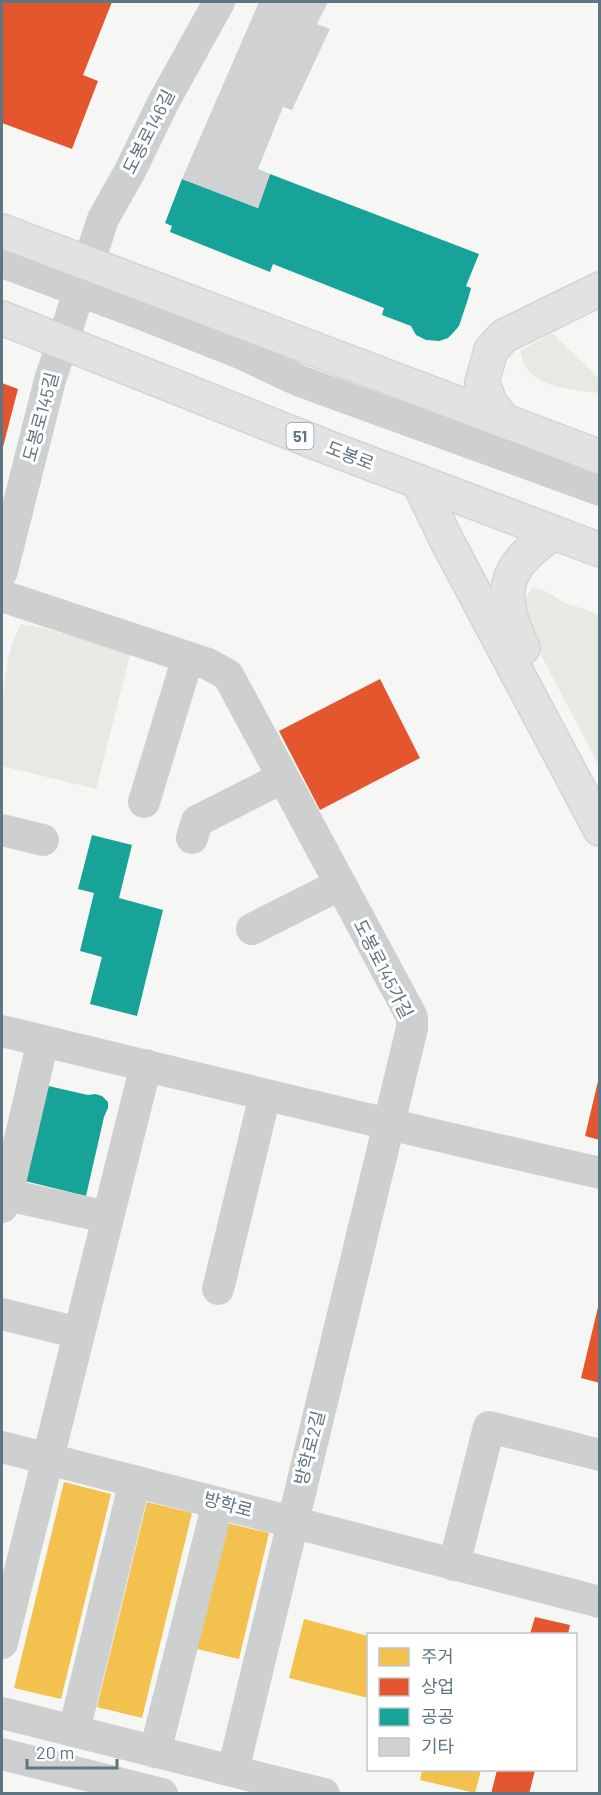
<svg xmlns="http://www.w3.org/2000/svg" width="601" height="1795" viewBox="0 0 601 1795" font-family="Barlow,'Noto Sans KR',sans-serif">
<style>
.green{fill:#e6eae3}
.homes{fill:#f2c14e}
.shops{fill:#e4572e}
.public{fill:#17a398}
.building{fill:#cfd1d2}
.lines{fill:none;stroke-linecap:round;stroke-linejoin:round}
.major-casing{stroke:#d3d4d4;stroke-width:36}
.minor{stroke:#ced0d0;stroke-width:32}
.major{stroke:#e2e2e2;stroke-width:33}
.labels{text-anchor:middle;stroke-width:6;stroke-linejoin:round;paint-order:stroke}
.shield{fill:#fff;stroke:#8f9fa8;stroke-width:1.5}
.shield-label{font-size:16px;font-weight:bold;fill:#5f7682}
.street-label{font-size:18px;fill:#5f7682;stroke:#fff}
</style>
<rect width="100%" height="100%" fill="#f6f6f5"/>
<!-- green -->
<path class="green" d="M552 333 599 378V393C579 391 540 388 527 369 523 364 522 357 520 351Z
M532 588C547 588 554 598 567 604 579 608 589 609 599 616V766L528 630C524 612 520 604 532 588Z
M21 624 43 628 131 652 96 789 2 766C2 725 0 659 21 624Z"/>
<!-- homes -->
<path class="homes" d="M64 1482 111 1494 61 1699 14 1688Z
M147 1502 192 1513 142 1718 97 1707Z
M227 1523 269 1533 239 1659 197 1649Z
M304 1619 368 1636V1698L289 1678Z
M422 1770H481L475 1793 420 1780Z"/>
<!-- shops -->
<path class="shops" d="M2 2H112L83 75 98 81 72 149 2 123Z
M2 383 18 389 2 451Z
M380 679 420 758 320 810 279 731Z
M599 1077 600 1078V1140L585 1136Z
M599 1303H600V1383L581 1378Z
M535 1617 570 1625 568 1634H530Z
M497 1770H535L529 1794H491Z"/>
<!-- public -->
<path class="public" d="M270 174 479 254 466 286 471 288 468 299 459 326 452 334 448 338 439 341 426 340 416 335 411 326 382 315 384 308 273 264 270 272 170 232 172 226 165 223 182 179 258 208Z
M92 835 132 845 119 898 163 910 137 1016 90 1004 102 957 80 951 94 893 78 889Z
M44 1085 88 1095 95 1094 102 1096 108 1102V1108L104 1117 86 1196 21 1180Z"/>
<!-- building -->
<path class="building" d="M259 2H328L317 24 330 29 292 110 283 107 258 169 270 174 258 208 182 179Z"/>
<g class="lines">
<defs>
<path id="major" d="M2 231 600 457
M2 318 332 449 600 550
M504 421 491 404 482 382 491 350 504 336 600 289
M418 481 447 541 600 829
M523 648C497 594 502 566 554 533"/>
</defs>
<!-- major casing -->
<use href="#major" class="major-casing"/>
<!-- minor -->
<path class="minor" d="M2 262 139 313 238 352 300 381 600 490
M2 571 50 380 103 219 130 171 164 101 219 2
M2 596 208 664 228 675 412 1017V1028L233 1771
M144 802 188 657
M2 830 43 840
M192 838 197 821 282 778
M252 929 339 885
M2 1031C201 1079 400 1128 600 1173
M7 1195 43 1041
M2 1207 7 1195 107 1217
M218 1289 265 1095
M2 1314 79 1333
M2 1447 600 1602
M454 1565 489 1427 600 1455
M2 1643 146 1065
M2 1713 324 1794
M74 1731 135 1481
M155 1752 218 1503
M2 1754 162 1794"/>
<!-- major -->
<use href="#major" class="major"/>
</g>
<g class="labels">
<!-- shield labels -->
<rect class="shield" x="286.5" y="423" width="27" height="26" rx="4.5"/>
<g class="shield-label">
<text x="300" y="442">51</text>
</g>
<!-- street labels -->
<g class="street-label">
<text transform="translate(149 132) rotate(-63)" y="6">도봉로146길</text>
<text transform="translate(41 417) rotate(-75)" y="6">도봉로145길</text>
<text transform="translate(350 456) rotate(21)" y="6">도봉로</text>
<text transform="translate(383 969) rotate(63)" y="6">도봉로145가길</text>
<text transform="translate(310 1448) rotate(-76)" y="6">방학로2길</text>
<text transform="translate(228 1505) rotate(15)" y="6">방학로</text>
</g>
</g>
<!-- border -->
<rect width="601" height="1795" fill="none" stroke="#5f7682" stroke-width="6"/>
<!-- legend -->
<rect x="367" y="1633" width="210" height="138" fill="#ffffff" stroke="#bfc8cd" stroke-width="1.5"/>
<rect x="379" y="1648" width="30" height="18" fill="#f2c14e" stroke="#bfc8cd" stroke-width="1.5"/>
<text x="421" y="1663" font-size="18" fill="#5f7682">주거</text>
<rect x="379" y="1678" width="30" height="18" fill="#e4572e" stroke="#bfc8cd" stroke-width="1.5"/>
<text x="421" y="1693" font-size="18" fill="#5f7682">상업</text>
<rect x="379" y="1708" width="30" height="18" fill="#17a398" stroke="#bfc8cd" stroke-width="1.5"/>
<text x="421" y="1723" font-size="18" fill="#5f7682">공공</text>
<rect x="379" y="1738" width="30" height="18" fill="#cfd1d2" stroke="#bfc8cd" stroke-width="1.5"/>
<text x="421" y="1753" font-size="18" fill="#5f7682">기타</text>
<!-- scale -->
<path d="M27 1759v9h90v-9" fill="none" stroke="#5f7682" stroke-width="3"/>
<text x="36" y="1759" font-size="18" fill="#5f7682" stroke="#ffffff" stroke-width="4.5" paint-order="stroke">20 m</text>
</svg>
